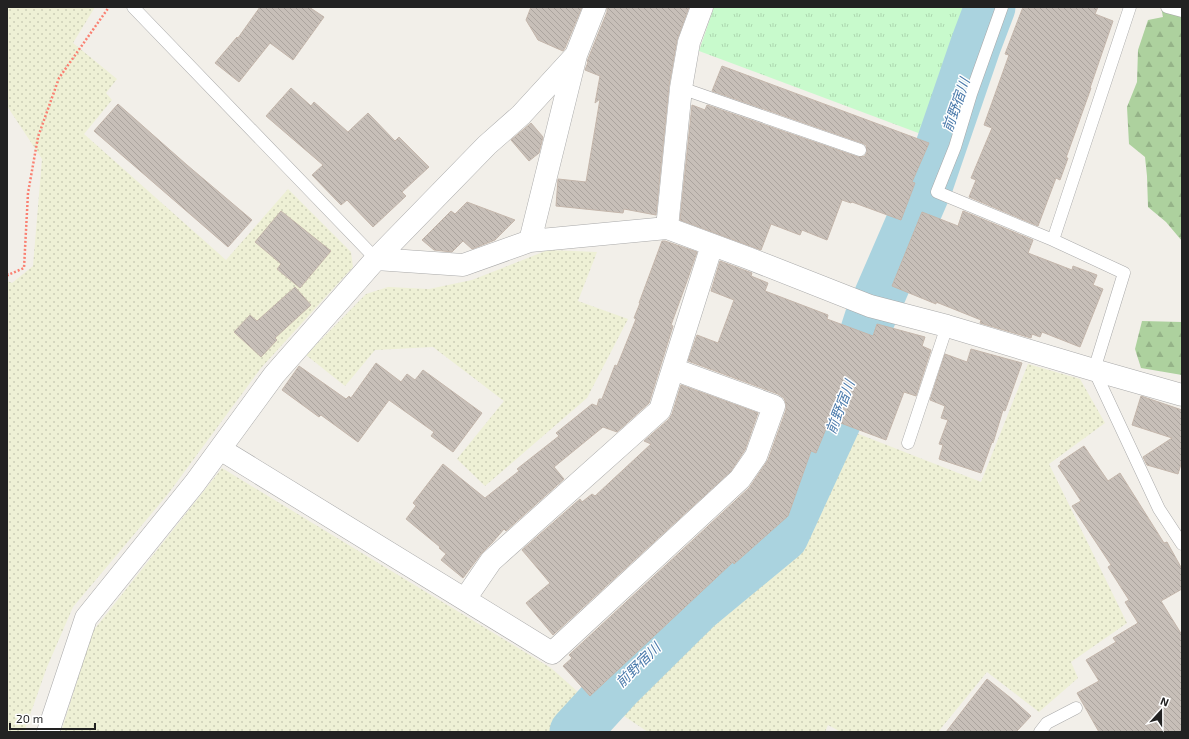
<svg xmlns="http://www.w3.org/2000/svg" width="1189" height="739" viewBox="0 0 1189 739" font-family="'Exo 2','Noto Sans JP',sans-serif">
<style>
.farmland{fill:url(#farmland-dots)}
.forest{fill:url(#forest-firs)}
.park{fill:url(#park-tufts)}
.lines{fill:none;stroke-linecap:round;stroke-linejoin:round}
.river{stroke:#aad3df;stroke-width:51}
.building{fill:url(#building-back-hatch);stroke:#c4b6ab}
.lane-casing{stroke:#a9a9a9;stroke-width:13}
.street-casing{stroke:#a9a9a9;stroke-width:23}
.path{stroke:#fa8072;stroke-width:2.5;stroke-dasharray:2 2;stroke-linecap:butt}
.lane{stroke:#fff;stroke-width:12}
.street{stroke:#fff;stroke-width:22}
.labels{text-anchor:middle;stroke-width:3;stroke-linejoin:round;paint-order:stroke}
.water-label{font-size:14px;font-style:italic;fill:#4a7aab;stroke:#fff}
</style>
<defs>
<pattern id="farmland-dots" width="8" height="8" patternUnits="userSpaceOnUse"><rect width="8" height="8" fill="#eef0d5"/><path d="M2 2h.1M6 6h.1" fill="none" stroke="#ccceb7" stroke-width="1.8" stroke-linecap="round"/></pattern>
<pattern id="forest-firs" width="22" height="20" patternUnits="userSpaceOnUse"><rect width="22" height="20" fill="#add19e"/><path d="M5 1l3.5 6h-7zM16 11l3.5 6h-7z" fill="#95b388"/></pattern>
<pattern id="park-tufts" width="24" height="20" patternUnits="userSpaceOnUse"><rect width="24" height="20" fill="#c8facc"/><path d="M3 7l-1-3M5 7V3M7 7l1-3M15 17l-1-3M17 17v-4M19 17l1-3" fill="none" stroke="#acd6af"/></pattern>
<pattern id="building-back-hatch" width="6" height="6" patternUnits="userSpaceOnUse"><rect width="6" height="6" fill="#c7bfb8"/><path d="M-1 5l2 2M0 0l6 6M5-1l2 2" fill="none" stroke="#aba49e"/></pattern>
</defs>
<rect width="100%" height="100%" fill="#f2efe9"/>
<!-- farmland -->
<path class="farmland" d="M7 7H95L73 43 117 79 106 93 112 100 84 134 226 260 288 189 351 252 353 267 261 368 168 494 73 607 47 667 24 732H7V281L12 283 33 266 42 159 7 106Z
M548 250 597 252 578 301 628 319 587 398 485 486 457 459 504 401 433 347 375 350 345 386 306 355 366 294 388 287 429 289 472 280Z
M1028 364 1080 379 1105 423 1049 464 1127 623 1071 662 1078 678 1039 712 987 672 938 732H841L828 725 825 732H648L606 704 701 612 793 538 846 429 981 482Z
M222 468 551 668 587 700 564 732H61L93 631Z"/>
<!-- forest -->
<path class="forest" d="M1161 7H1182V241L1166 222 1148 207 1147 176 1145 157 1129 144 1127 107 1137 82 1138 50 1148 20 1163 17Z
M1142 321 1182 322V375L1141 368 1135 349Z"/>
<!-- park -->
<path class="park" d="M714 7H991L945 143 699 51Z"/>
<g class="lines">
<!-- river -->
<path class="river" d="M575 732 619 684 697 607 783 536 839 414 870 318 928 184 976 44 990 7"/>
</g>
<!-- building -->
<path class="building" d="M260 7H309L324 17 293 60 270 43 239 82 215 63 237 37 238 38Z
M531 7H582L565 48 563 51 538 40 526 20Z
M607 7H689L677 40 669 86 656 215 624 209 623 213 556 206 558 179 586 182 600 99 595 103 600 76 585 70 588 62 587 61 588 59 607 12Z
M1023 7H1098L1095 14 1113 21 1090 88H1091L1066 158H1068L1060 180 1056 178 1038 226 969 197 976 180 971 178 992 128 984 125 1009 55 1005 54Z
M722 66 929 143 912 182 915 183 901 220 852 202 851 203 842 200 827 240 802 230 800 235 771 224 761 250 680 220 692 105 705 110 707 105 858 157 865 156 867 152 866 145 862 143 712 91Z
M291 88 311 106 314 102 348 132 368 113 395 141 399 137 429 167 402 192 406 196 373 227 347 200 341 205 312 175 323 165 266 116Z
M118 104 187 165 252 220 228 247 94 131Z
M531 123 543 137 539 153 529 161 511 140Z
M467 202 515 220 495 240 472 249 463 241 452 252 434 250 422 240 451 211 455 214Z
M281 211 331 251 300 288 277 269 281 264 255 242Z
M963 211 1033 240 1028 253 1072 270 1073 266 1097 275 1093 285 1103 289 1080 347 1042 332 1040 337 1032 334 1031 338 980 323 981 320 936 302V304L892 286 922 212 958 226Z
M662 241H665L697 252 687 281 671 325 673 326 649 403 617 432 603 427 554 467 564 479 506 531 504 529 492 543 481 554 463 578 441 560 446 554 439 548 440 547 406 519 416 506 413 503 443 464 485 498 519 471 517 469 559 436 556 433 592 404 597 406 599 399H602L615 365 617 366 636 319 634 318 640 303H639Z
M720 261 752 273 751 276 768 283 765 291 828 315 827 319 873 336 877 324 925 337 922 346 931 350 916 396 904 392 886 440 830 419 816 453 811 451 788 516 734 564 733 562 590 696 563 666 572 658 569 655 749 488 768 460 786 410V404L784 398 778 394 688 361 697 335 718 343 734 300 711 291Z
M295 287 311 305 275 338 277 340 261 357 234 332 250 315 257 321Z
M971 349 1022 363 1005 411 1003 410 993 443 992 442 981 473 939 459 943 445 939 444 948 420 941 418 945 406 930 400 945 354 967 362Z
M376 363 401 382 407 374 415 380 423 370 482 413 453 452 431 436 434 432 389 400 358 442 321 415 319 417 282 390 299 366 346 399 349 396 351 398Z
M681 385 758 413 745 450 731 471 553 635 526 603 550 583 522 550 580 499 582 502 592 494 595 496 651 444 644 441 669 419 672 414Z
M1141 396 1182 410V461L1178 474 1147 465 1143 457 1172 438 1132 425Z
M1084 446 1108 481 1120 473 1164 543 1167 542 1182 569V589L1161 601 1182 635V732H1099L1077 693 1099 681 1086 660 1116 642 1113 638 1138 623 1125 602 1129 600 1108 567 1111 565 1072 506 1081 501 1058 466 1061 464 1060 462Z
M987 679 1012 699 1031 716 1016 732H946Z"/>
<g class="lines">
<defs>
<path id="lane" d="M133 7 376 259
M1002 7 971 94 955 147 937 192 1053 240 1124 273 1094 370 1159 509 1182 544
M1167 7 1182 11
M681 88 860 150
M1053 240 1130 7
M908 443 947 326
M1040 732 1047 723 1076 708"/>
<path id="street" d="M667 228 681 88 689 42 702 7
M530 241 576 55 595 7
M376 259 463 265 530 241 667 228 748 258 870 306 947 326 1094 370 1182 395
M220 449 552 653 740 479 756 456 774 406 673 369
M465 599 491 561 660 410 712 245
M48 732 86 618 195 483 274 375 376 259 487 145 521 115 576 55"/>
</defs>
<!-- lane casing -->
<use href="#lane" class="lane-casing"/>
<!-- street casing -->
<use href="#street" class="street-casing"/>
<!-- path -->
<path class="path" d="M7 274 8 275 24 268 28 193 38 137 59 78 109 7"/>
<!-- lane -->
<use href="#lane" class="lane"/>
<!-- street -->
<use href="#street" class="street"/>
</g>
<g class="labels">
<!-- water labels -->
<g class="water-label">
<text transform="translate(956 105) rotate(-71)" y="5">前野宿川</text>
<text transform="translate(840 407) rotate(-69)" y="5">前野宿川</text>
<text transform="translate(638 665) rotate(-45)" y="5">前野宿川</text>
</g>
</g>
<!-- border -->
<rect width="1189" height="739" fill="none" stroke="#222222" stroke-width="16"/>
<!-- north arrow -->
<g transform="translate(1161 711) rotate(21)" stroke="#ffffff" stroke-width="3" paint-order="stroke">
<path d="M0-3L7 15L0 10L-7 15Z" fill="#222222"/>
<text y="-6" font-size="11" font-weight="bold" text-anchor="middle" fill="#222222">N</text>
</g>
<!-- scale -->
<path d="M10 723v6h85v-6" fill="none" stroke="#222222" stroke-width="2"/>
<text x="16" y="723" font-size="12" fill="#222222" stroke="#ffffff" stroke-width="3" paint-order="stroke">20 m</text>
</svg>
